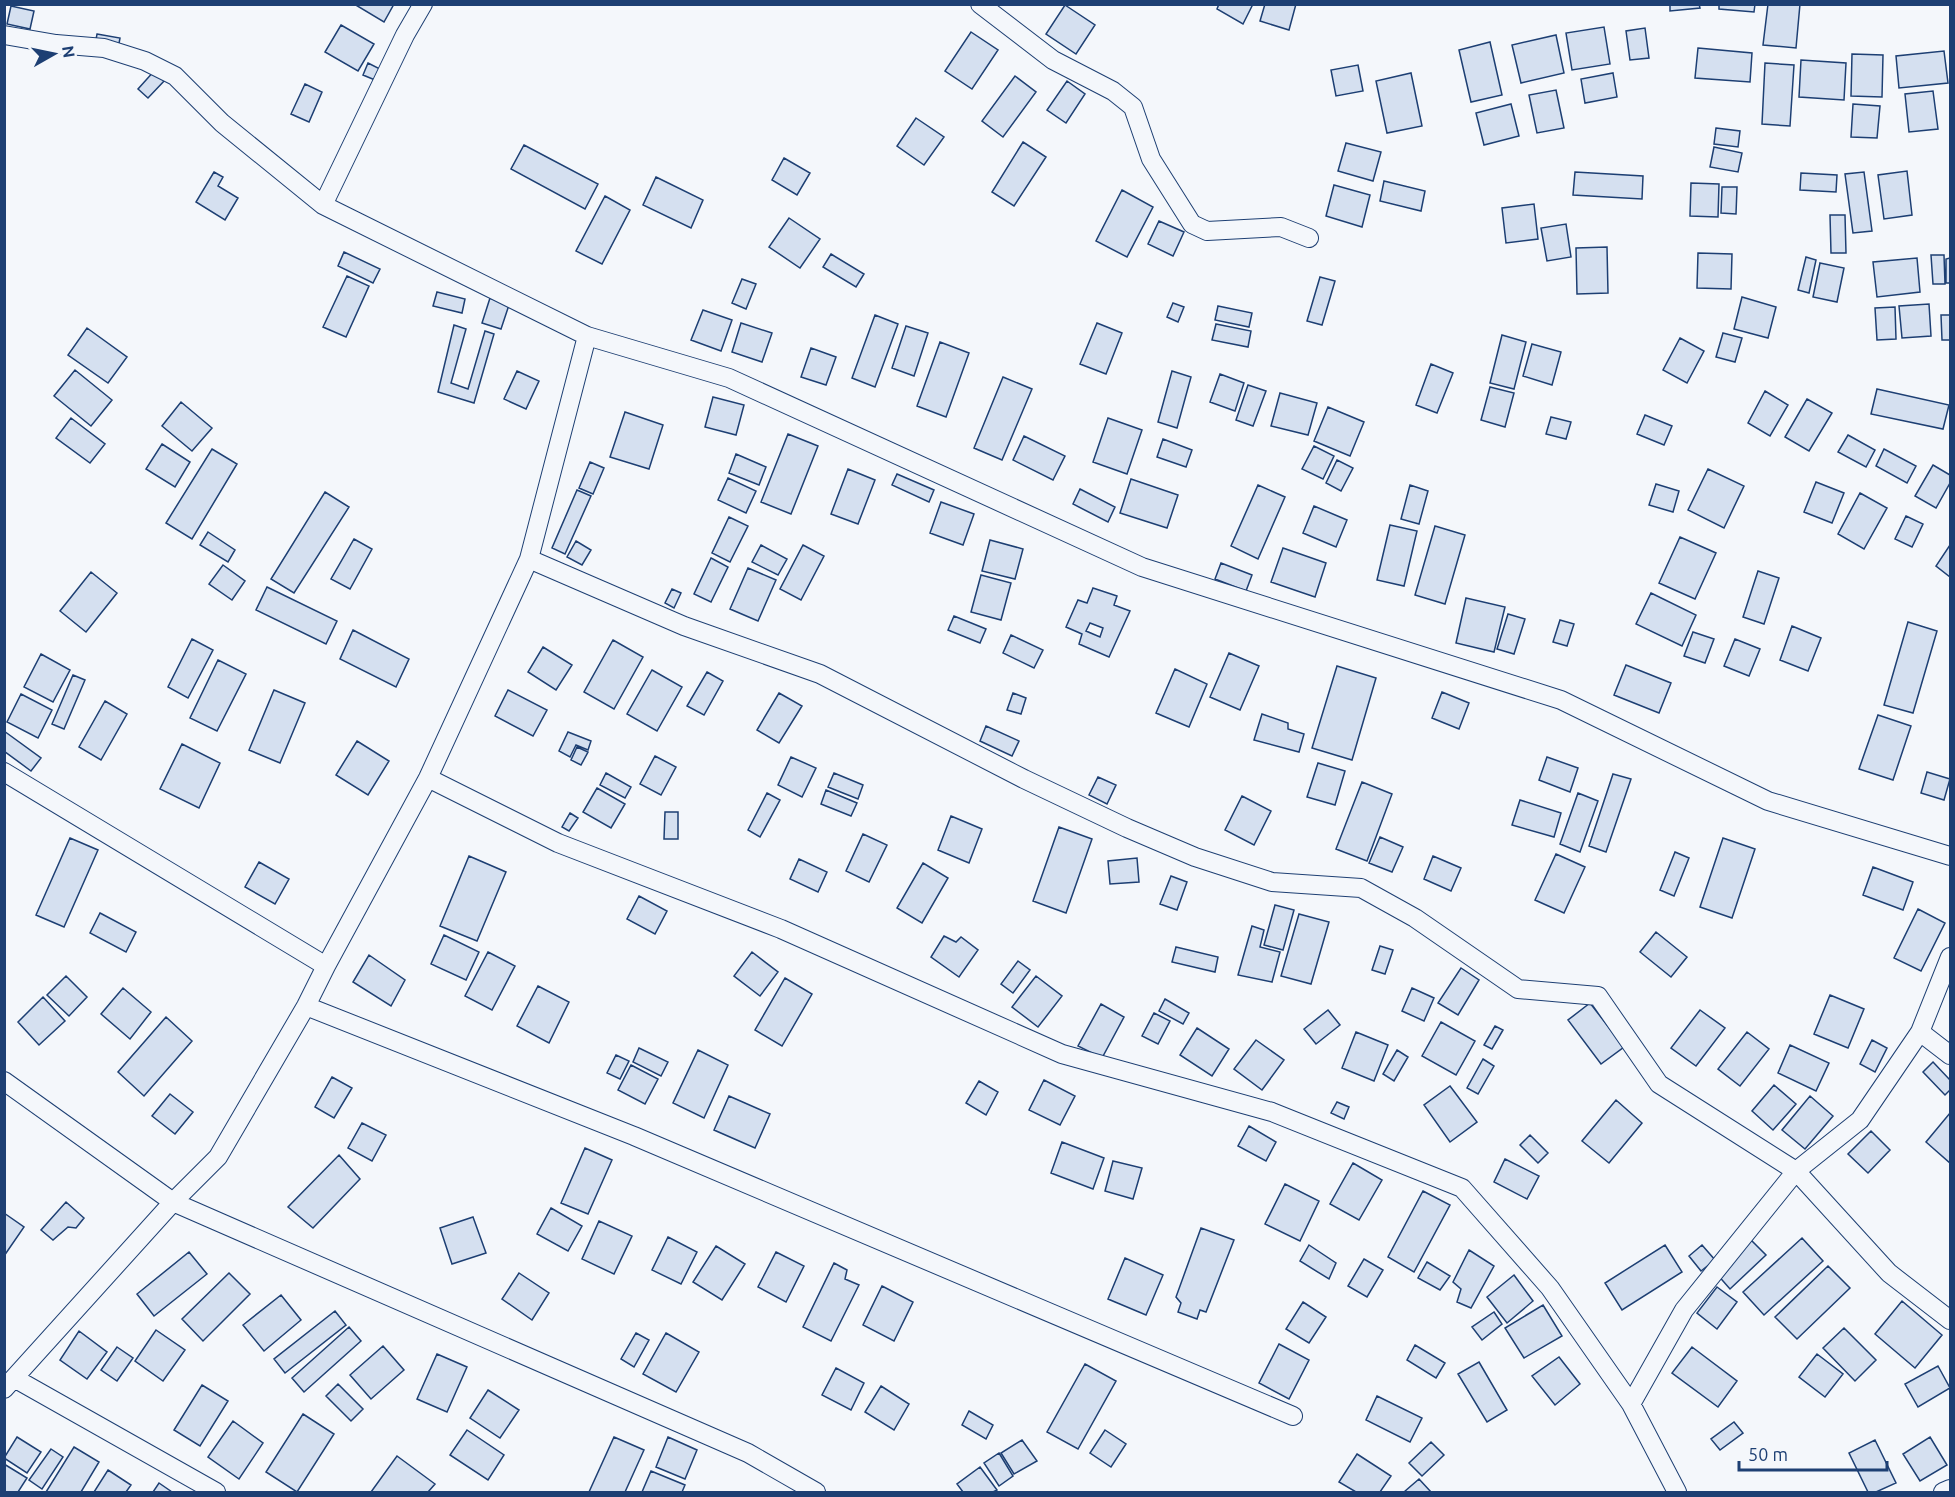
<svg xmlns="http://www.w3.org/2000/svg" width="1955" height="1497" viewBox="0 0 1955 1497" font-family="Ubuntu,sans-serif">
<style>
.building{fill:#d5e0f0;stroke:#1d3f73;stroke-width:1.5;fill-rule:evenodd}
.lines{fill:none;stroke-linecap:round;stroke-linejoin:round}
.minor-casing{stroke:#1d3f73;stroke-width:20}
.minor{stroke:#f4f7fb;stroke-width:18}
</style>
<rect width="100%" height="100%" fill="#f4f7fb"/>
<!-- building -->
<path class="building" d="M354 4H394L384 22Z
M1219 4H1253L1243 24 1217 9Z
M1265 4H1296L1289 30 1260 21Z
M1670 4H1699L1700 8 1670 11Z
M1719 4H1755L1754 12 1719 9Z
M1768 4H1800L1796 48 1763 45Z
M1065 5 1095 25 1076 54 1046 34Z
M11 6 34 11 30 29 7 24Z
M341 25 374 44 358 71 325 52Z
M1604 27 1610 64 1572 70 1566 33Z
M1645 28 1649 58 1630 60 1626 31Z
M971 32 998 50 972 89 945 71Z
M97 34 120 38 118 49 95 45Z
M1556 35 1564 73 1521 83 1512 45Z
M1490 42 1502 95 1471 102 1459 50Z
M1698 48 1752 53 1750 82 1695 78Z
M1944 51 1948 83 1899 88 1896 56Z
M1852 54 1883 55 1882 97 1851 96Z
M1801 60 1846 63 1844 100 1799 97Z
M368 63 380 69 375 80 363 75Z
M1765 63 1794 65 1790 126 1762 124Z
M1358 65 1363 91 1336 96 1331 70Z
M155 70 165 80 148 98 138 89Z
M1411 73 1422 126 1387 133 1376 81Z
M1613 73 1617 97 1585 103 1581 79Z
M1015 76 1036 92 1003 137 982 121Z
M1067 81 1085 94 1066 123 1047 110Z
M305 84 322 92 309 122 291 114Z
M1556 90 1564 128 1537 133 1529 95Z
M1933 91 1938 129 1909 132 1905 94Z
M1511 104 1519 136 1484 145 1476 113Z
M1853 104 1880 106 1877 138 1851 137Z
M916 118 944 137 924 165 897 146Z
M1716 128 1740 131 1738 147 1714 144Z
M1023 142 1046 157 1014 206 992 192Z
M1346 143 1381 152 1373 181 1338 171Z
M524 145 598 184 585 209 511 169Z
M1714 147 1742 153 1738 172 1710 167Z
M784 158 810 173 797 195 772 180Z
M1907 171 1912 215 1884 219 1878 175Z
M214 172 223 177 218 186 238 198 225 220 196 202Z
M1575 172 1643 176 1642 199 1573 195Z
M1864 172 1872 231 1853 233 1845 174Z
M1801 173 1837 175 1836 192 1800 190Z
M656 177 703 200 691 228 643 205Z
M1384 181 1425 191 1421 211 1380 201Z
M1691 183 1719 184 1718 217 1690 216Z
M1334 185 1370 195 1362 227 1326 216Z
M1722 187H1737L1736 214 1721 213Z
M1122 190 1153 207 1127 257 1096 241Z
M605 196 630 210 602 264 576 251Z
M1534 204 1538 239 1506 243 1502 208Z
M1830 215H1845L1846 253H1831Z
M789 218 820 239 800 268 769 247Z
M1159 221 1184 232 1173 256 1148 244Z
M1566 224 1571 257 1547 261 1541 228Z
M1607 247 1608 293 1577 294 1576 248Z
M344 252 380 269 373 283 338 266Z
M1698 253 1732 254 1731 289 1697 288Z
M831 254 864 274 856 287 823 267Z
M1931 255H1944L1945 284H1933Z
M1806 257 1816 260 1809 293 1798 290Z
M1917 258 1920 292 1877 297 1873 262Z
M1950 258V283H1946V259Z
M1820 263 1844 268 1837 302 1813 297Z
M347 276 369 286 346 337 323 327Z
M1320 277 1335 281 1322 325 1307 321Z
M742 279 756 284 746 309 732 303Z
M437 292 465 299 462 313 433 306Z
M1742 297 1776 307 1768 338 1734 329Z
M490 298 509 305 501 329 482 323Z
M1173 303 1184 307 1178 322 1167 317Z
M1929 304 1931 336 1902 338 1899 306Z
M1218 306 1252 313 1249 327 1215 320Z
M1895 307 1896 339 1877 340 1875 308Z
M703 310 732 320 721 351 691 340Z
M875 315 898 324 875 387 852 378Z
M1941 315H1950V340H1942Z
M741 323 772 333 762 362 732 352Z
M1097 323 1122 333 1106 374 1080 364Z
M1216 324 1251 331 1248 347 1212 340Z
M454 325 466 329 451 383 468 389 485 331 494 334 474 403 438 392Z
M906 326 928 333 914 376 892 368Z
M87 328 127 357 108 383 68 355Z
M1723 333 1742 338 1735 362 1716 357Z
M1502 335 1526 342 1514 389 1490 383Z
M1680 338 1704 351 1687 383 1663 370Z
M940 342 969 353 946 417 917 406Z
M1532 344 1561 352 1552 385 1523 376Z
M811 348 836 357 826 385 801 377Z
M1431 364 1453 373 1437 413 1416 405Z
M75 370 112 400 91 426 54 396Z
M517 371 539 381 526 409 504 399Z
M1172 371 1191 377 1177 428 1158 422Z
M1220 374 1244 383 1235 411 1210 402Z
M1003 377 1032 389 1002 460 974 448Z
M1248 385 1266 391 1253 426 1236 420Z
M1490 387 1514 393 1505 427 1481 420Z
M1877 389 1949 405 1943 429 1871 414Z
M1765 391 1788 405 1770 436 1748 423Z
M1280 393 1317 403 1308 435 1271 426Z
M713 397 744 405 736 435 705 427Z
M1807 399 1832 413 1809 451 1785 437Z
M181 402 212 428 192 451 162 426Z
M1328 407 1364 422 1350 456 1314 441Z
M625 412 663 425 649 469 610 457Z
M1645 415 1672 426 1664 445 1637 434Z
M1551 417 1571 422 1566 439 1546 434Z
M71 418 105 444 90 463 56 438Z
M1108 418 1142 430 1127 474 1093 462Z
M788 434 818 446 791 514 761 502Z
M1848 435 1875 450 1866 467 1838 452Z
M1024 436 1065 456 1053 480 1013 460Z
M1163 439 1192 450 1186 467 1157 457Z
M162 444 190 462 175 487 146 469Z
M1314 446 1334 456 1323 479 1302 469Z
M212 449 237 464 192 539 166 523Z
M1884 449 1916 466 1907 483 1876 466Z
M736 454 766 467 759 485 729 473Z
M1337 460 1353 468 1341 491 1326 483Z
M590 462 604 468 593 494 579 488Z
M1933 465 1950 475V483L1936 508 1915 496Z
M848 469 875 480 858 524 831 514Z
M1708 469 1744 486 1724 528 1688 510Z
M897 474 934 490 929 502 892 485Z
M728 478 756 491 746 513 718 500Z
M1131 479 1178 495 1167 528 1120 513Z
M1816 482 1844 493 1832 523 1804 512Z
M1656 484 1679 491 1673 512 1649 505Z
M1258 485 1285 497 1258 559 1231 546Z
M1410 485 1428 491 1419 524 1401 519Z
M1080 489 1115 507 1108 522 1073 504Z
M577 490 591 496 565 554 552 548Z
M325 492 349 507 294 593 271 579Z
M1860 493 1887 508 1864 549 1838 534Z
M941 502 974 514 963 545 930 533Z
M1314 506 1347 520 1336 547 1303 533Z
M1906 516 1923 524 1912 547 1895 539Z
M729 517 748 526 730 562 712 553Z
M1390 525 1417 531 1404 586 1377 580Z
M1435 526 1465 535 1445 604 1415 595Z
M208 532 235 550 228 562 200 545Z
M1680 537 1716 553 1695 599 1659 583Z
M354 539 372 549 350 589 331 579Z
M990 540 1023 549 1015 579 982 571Z
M576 541 591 550 582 565 567 557Z
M761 545 787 559 778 575 752 562Z
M803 545 824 556 801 600 780 589Z
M1950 545V577L1936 566Z
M1283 548 1326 563 1315 597 1271 582Z
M711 558 728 567 711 602 694 594Z
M1221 563 1252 575 1246 591 1215 579Z
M223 565 245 581 232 600 209 584Z
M748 568 776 580 758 621 730 609Z
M1758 571 1779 578 1764 624 1743 617Z
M91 572 117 593 86 632 60 611Z
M981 575 1011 583 1001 620 971 612Z
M267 587 337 621 326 644 256 610Z
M1093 588 1117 596 1114 605 1130 611 1109 657 1079 644 1082 634 1066 627 1078 600 1087 603ZM1090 623 1103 628 1100 637 1086 631Z
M672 589 681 593 674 608 665 603Z
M1651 593 1696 615 1682 646 1636 624Z
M1466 598 1505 607 1494 652 1456 643Z
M1508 614 1525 619 1514 654 1497 649Z
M954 616 986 629 980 643 948 630Z
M1560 620 1574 624 1567 646 1553 642Z
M1908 622 1937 631 1913 713 1884 705Z
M1792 626 1821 638 1808 671 1780 660Z
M353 630 409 659 396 687 340 659Z
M1693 632 1714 639 1705 663 1684 656Z
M1011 635 1043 650 1034 668 1003 653Z
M192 639 213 650 188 698 168 687Z
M1735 639 1760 649 1749 676 1724 666Z
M613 640 643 657 614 709 584 692Z
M543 647 572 665 556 690 528 672Z
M1229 653 1259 666 1240 710 1210 697Z
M41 654 70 670 53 702 24 687Z
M218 660 246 674 217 731 190 718Z
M1626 665 1671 683 1659 713 1614 695Z
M1337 666 1376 678 1352 760 1312 748Z
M1175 669 1207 684 1189 727 1156 713Z
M652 670 682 687 657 731 627 714Z
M707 672 723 681 704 715 687 706Z
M73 675 85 680 64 729 52 724Z
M274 690 305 703 280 763 249 750Z
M508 690 547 710 533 736 495 716Z
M1442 692 1469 703 1459 729 1432 718Z
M779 693 802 706 779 743 757 730Z
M1013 693 1026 698 1021 714 1007 710Z
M21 694 52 710 38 738 7 722Z
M105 701 127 714 101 760 79 747Z
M1262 714 1288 723V729L1304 734 1299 752 1254 740Z
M1878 715 1911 726 1893 780 1859 769Z
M986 726 1019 741 1012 756 980 741Z
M4 731 41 758 31 771 4 751Z
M568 732 591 741 588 750 576 745 570 757 559 751Z
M357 741 389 761 368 795 336 775Z
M182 744 220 763 199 808 160 789Z
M577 747 588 752 581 765 571 760Z
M655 756 676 767 661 795 640 784Z
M791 757 816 768 802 797 778 785Z
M1547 757 1578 768 1570 792 1539 780Z
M1318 763 1345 771 1335 805 1307 797Z
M1927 772 1950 779 1944 800 1921 793Z
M606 773 631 787 625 798 600 785Z
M834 773 863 785 858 799 828 787Z
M1613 774 1631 779 1606 852 1589 846Z
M1098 777 1116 785 1107 804 1089 795Z
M1362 782 1392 794 1367 861 1336 849Z
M597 788 625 804 611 828 583 812Z
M826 790 857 803 851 816 821 804Z
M767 793 780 800 760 837 748 830Z
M1578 793 1598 801 1580 852 1560 844Z
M1242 796 1271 811 1254 845 1225 830Z
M1520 800 1561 813 1554 837 1512 825Z
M665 812H678V839H664Z
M570 813 578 818 569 831 562 827Z
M951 816 982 829 969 863 938 850Z
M1059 827 1092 839 1066 913 1033 901Z
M863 834 887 845 869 882 846 871Z
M1380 837 1403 847 1392 872 1369 863Z
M70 838 98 850 64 927 36 915Z
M1723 838 1755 849 1732 918 1700 907Z
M1675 852 1689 858 1674 896 1660 890Z
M1556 854 1585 867 1564 913 1535 900Z
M469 856 506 872 477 941 440 926Z
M1433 856 1461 868 1451 891 1424 879Z
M1137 858 1139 882 1110 884 1108 861Z
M799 859 827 872 818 892 790 879Z
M259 862 289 879 275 904 245 887Z
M923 863 948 878 922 923 897 908Z
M1873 867 1913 882 1903 910 1863 895Z
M1171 876 1187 882 1177 910 1160 904Z
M639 896 667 911 655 934 627 919Z
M1275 905 1294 910 1283 950 1264 945Z
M1918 909 1945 923 1921 971 1894 958Z
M100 913 136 932 126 952 90 933Z
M1299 914 1329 922 1311 984 1281 976Z
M1252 926 1264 930 1260 947 1280 952 1272 982 1238 975Z
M1656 932 1687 957 1671 977 1640 952Z
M444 935 479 952 466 980 431 964Z
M944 936 956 942 961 937 978 950 959 977 931 957Z
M1380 946 1393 950 1385 974 1372 970Z
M1176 947 1218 957 1215 972 1172 962Z
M488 952 515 966 492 1010 465 996Z
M752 952 778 972 760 996 734 976Z
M369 955 405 980 391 1006 353 982Z
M1018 961 1030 970 1013 993 1001 984Z
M1461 968 1479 980 1458 1015 1438 1003Z
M66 976 87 997 69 1016 47 995Z
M1036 976 1062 996 1038 1027 1012 1007Z
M785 978 812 994 782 1046 755 1030Z
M538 986 569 1002 549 1043 517 1026Z
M123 988 151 1012 130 1039 101 1014Z
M1412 988 1434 998 1424 1021 1402 1011Z
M1830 995 1864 1009 1848 1048 1814 1034Z
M43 997 65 1021 39 1045 18 1022Z
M1165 999 1189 1013 1183 1024 1159 1011Z
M1590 1003 1624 1047 1601 1064 1568 1020Z
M1101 1004 1124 1017 1102 1058 1078 1046Z
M1328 1010 1340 1025 1316 1044 1304 1029Z
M1700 1010 1725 1028 1696 1066 1671 1048Z
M1154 1013 1170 1021 1158 1044 1142 1036Z
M166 1017 192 1041 144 1096 118 1072Z
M1441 1022 1475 1041 1456 1075 1422 1056Z
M1495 1026 1503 1030 1492 1049 1484 1045Z
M1197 1028 1229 1049 1212 1076 1180 1055Z
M1356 1032 1388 1045 1374 1081 1342 1068Z
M1747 1032 1769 1049 1740 1086 1718 1069Z
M1256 1040 1284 1060 1262 1090 1234 1069Z
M1872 1040 1887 1048 1875 1072 1860 1064Z
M1790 1045 1829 1063 1816 1091 1778 1073Z
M639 1048 668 1062 661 1076 633 1062Z
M698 1050 728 1065 704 1118 673 1103Z
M1397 1050 1408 1057 1394 1081 1383 1074Z
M616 1055 629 1061 620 1079 607 1073Z
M1483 1059 1494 1066 1478 1094 1467 1088Z
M1933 1062 1950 1080V1090L1945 1095 1923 1072Z
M631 1065 658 1079 645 1104 618 1090Z
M332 1077 352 1088 334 1118 315 1107Z
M1044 1080 1075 1096 1060 1125 1029 1110Z
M979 1081 998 1092 986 1115 966 1103Z
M1774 1085 1796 1104 1773 1130 1752 1111Z
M1450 1086 1477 1122 1450 1142 1424 1105Z
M170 1094 193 1112 175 1134 152 1116Z
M729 1096 770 1114 755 1148 714 1130Z
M1810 1096 1833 1116 1805 1149 1782 1130Z
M1616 1100 1642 1123 1609 1163 1582 1141Z
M1337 1102 1349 1107 1344 1119 1331 1113Z
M1950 1113V1163L1926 1142Z
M362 1123 386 1135 372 1161 348 1148Z
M1249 1126 1276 1142 1266 1161 1238 1146Z
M1871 1131 1890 1150 1868 1173 1848 1154Z
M1530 1135 1548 1153 1538 1163 1520 1145Z
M1062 1142 1104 1158 1093 1189 1051 1173Z
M585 1148 612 1160 588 1214 561 1203Z
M339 1155 360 1179 313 1228 288 1207Z
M1505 1159 1539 1176 1527 1199 1494 1182Z
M1113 1161 1142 1168 1133 1199 1105 1191Z
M1353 1163 1382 1180 1359 1220 1330 1204Z
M1285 1184 1319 1201 1300 1241 1265 1224Z
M1423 1191 1450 1205 1414 1272 1388 1257Z
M66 1202 84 1218 76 1228 68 1227 53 1240 41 1230Z
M551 1208 582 1226 568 1251 537 1234Z
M4 1213 24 1227 4 1256Z
M473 1217 486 1253 452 1264 440 1228Z
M599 1221 632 1236 614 1274 582 1259Z
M1201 1228 1234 1240 1206 1312 1200 1310 1197 1319 1178 1312 1181 1303 1176 1297Z
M668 1237 697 1252 681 1284 652 1270Z
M1802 1238 1823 1261 1764 1315 1743 1292Z
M1751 1240 1766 1255 1730 1289 1716 1273Z
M1309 1245 1336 1263 1329 1279 1300 1261Z
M1665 1245 1682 1272 1622 1310 1605 1283Z
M1702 1245 1715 1260 1701 1271 1689 1256Z
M716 1246 745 1264 722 1300 693 1282Z
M1469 1250 1494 1266 1471 1308 1457 1302 1461 1289 1453 1282Z
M189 1252 207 1274 154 1316 137 1294Z
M776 1252 804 1266 786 1302 758 1287Z
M1125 1258 1163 1275 1146 1315 1108 1299Z
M1364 1259 1383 1270 1367 1297 1348 1286Z
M1427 1262 1450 1276 1440 1290 1418 1278Z
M834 1263 847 1270 845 1279 859 1285 831 1341 803 1327Z
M1828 1266 1850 1288 1797 1339 1775 1317Z
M229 1273 250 1294 203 1341 182 1319Z
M519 1273 549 1293 532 1320 502 1299Z
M1514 1275 1533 1301 1507 1323 1487 1297Z
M882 1286 913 1302 894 1341 863 1325Z
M1717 1287 1737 1302 1717 1329 1697 1313Z
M281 1295 301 1320 264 1351 243 1325Z
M1902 1301 1942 1335 1915 1368 1875 1334Z
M1303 1302 1326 1317 1309 1343 1286 1329Z
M1543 1305 1562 1336 1524 1358 1505 1328Z
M335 1311 346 1325 285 1373 274 1359Z
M1494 1312 1502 1324 1482 1340 1472 1327Z
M349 1327 361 1341 304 1392 292 1378Z
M1844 1328 1876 1360 1855 1381 1823 1348Z
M156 1330 185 1350 163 1381 135 1361Z
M79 1331 107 1352 87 1379 60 1360Z
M636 1333 649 1340 634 1367 621 1359Z
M666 1333 699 1352 676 1392 643 1374Z
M1279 1344 1309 1360 1289 1399 1259 1383Z
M1415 1345 1445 1363 1436 1378 1407 1360Z
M383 1346 404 1370 371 1399 350 1375Z
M117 1347 133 1358 117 1381 101 1370Z
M1692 1347 1737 1381 1718 1407 1672 1373Z
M437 1354 467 1367 447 1412 417 1399Z
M1817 1354 1843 1374 1825 1397 1799 1377Z
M1559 1357 1580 1384 1555 1405 1532 1376Z
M1479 1362 1507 1410 1487 1422 1458 1374Z
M1085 1364 1116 1381 1078 1449 1047 1432Z
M1938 1366 1950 1388 1918 1407 1905 1384Z
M836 1368 864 1383 851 1410 822 1395Z
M338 1384 363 1409 351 1421 326 1396Z
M202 1385 228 1401 200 1446 174 1430Z
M881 1386 909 1404 894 1430 865 1412Z
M488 1390 519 1410 500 1438 470 1418Z
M1377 1396 1422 1418 1410 1442 1366 1420Z
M969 1411 993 1425 986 1439 962 1425Z
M303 1414 334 1434 297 1492 266 1472Z
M233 1421 263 1443 239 1479 208 1457Z
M1734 1422 1743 1433 1720 1450 1711 1439Z
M467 1430 504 1455 488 1480 450 1455Z
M1105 1430 1126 1444 1111 1467 1090 1453Z
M17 1437 41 1452 27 1473 4 1458Z
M614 1437 644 1450 625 1492H589Z
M668 1437 697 1450 685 1479 656 1467Z
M1930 1437 1947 1465 1920 1481 1903 1454Z
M1022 1440 1037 1461 1014 1474 1001 1453Z
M1875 1440 1896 1483 1876 1492H1868L1849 1453Z
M1431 1442 1444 1455 1422 1476 1409 1463Z
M74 1447 99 1462 81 1492H46Z
M51 1449 63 1457 42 1489 29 1480Z
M999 1453 1013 1476 999 1486 984 1463Z
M1357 1454 1391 1476 1380 1492H1356L1339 1482Z
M397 1456 435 1484 428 1492H371Z
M4 1464 27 1478 18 1492H4Z
M980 1467 997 1490 993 1492H963L957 1484Z
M108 1470 131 1485 126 1492H94Z
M651 1471 685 1485 682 1492H642Z
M1419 1479 1431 1492H1404Z
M159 1483 172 1492H153Z"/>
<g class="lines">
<defs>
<path id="minor" d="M980 4 1053 60 1113 91 1133 107 1151 159 1192 224 1207 231 1281 227 1309 238
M4 35 56 44 104 48 145 61 175 76 222 123 323 205 587 336 729 378 1142 567 1561 700 1768 801 1950 856
M323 205 405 35 423 4
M529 559 684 626 820 674 1024 779 1127 828 1195 857 1272 882 1361 888 1415 918 1518 989 1598 996 1659 1084 1796 1171 1889 1273 1950 1320
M4 772 326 966
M428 778 558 843 781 929 1062 1054 1272 1112 1462 1188 1550 1288 1631 1404 1677 1492
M306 1006 634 1136 1293 1416
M1920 1032 1950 1055
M4 1081 173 1202 748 1453 816 1492
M14 1378 216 1492
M4 1389 173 1202 218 1157 306 1006 326 966 428 778 529 559 587 336
M1631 1404 1684 1310 1796 1171 1860 1120 1920 1032 1950 957
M1943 1492 1950 1489"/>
</defs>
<!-- minor casing -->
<use href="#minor" class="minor-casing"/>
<!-- minor -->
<use href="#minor" class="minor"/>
</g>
<!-- border -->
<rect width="1955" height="1497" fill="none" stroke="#1d3f73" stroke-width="12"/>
<!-- north arrow -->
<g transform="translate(54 54) rotate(81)" stroke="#f4f7fb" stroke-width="4.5" paint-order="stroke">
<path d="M0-4.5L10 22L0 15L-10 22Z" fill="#1d3f73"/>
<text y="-9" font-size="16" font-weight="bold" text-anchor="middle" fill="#1d3f73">N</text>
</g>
<!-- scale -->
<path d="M1739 1461v9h148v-9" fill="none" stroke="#1d3f73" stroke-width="3"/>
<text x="1748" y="1461" font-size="18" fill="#1d3f73" stroke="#f4f7fb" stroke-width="4.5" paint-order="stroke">50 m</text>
</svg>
